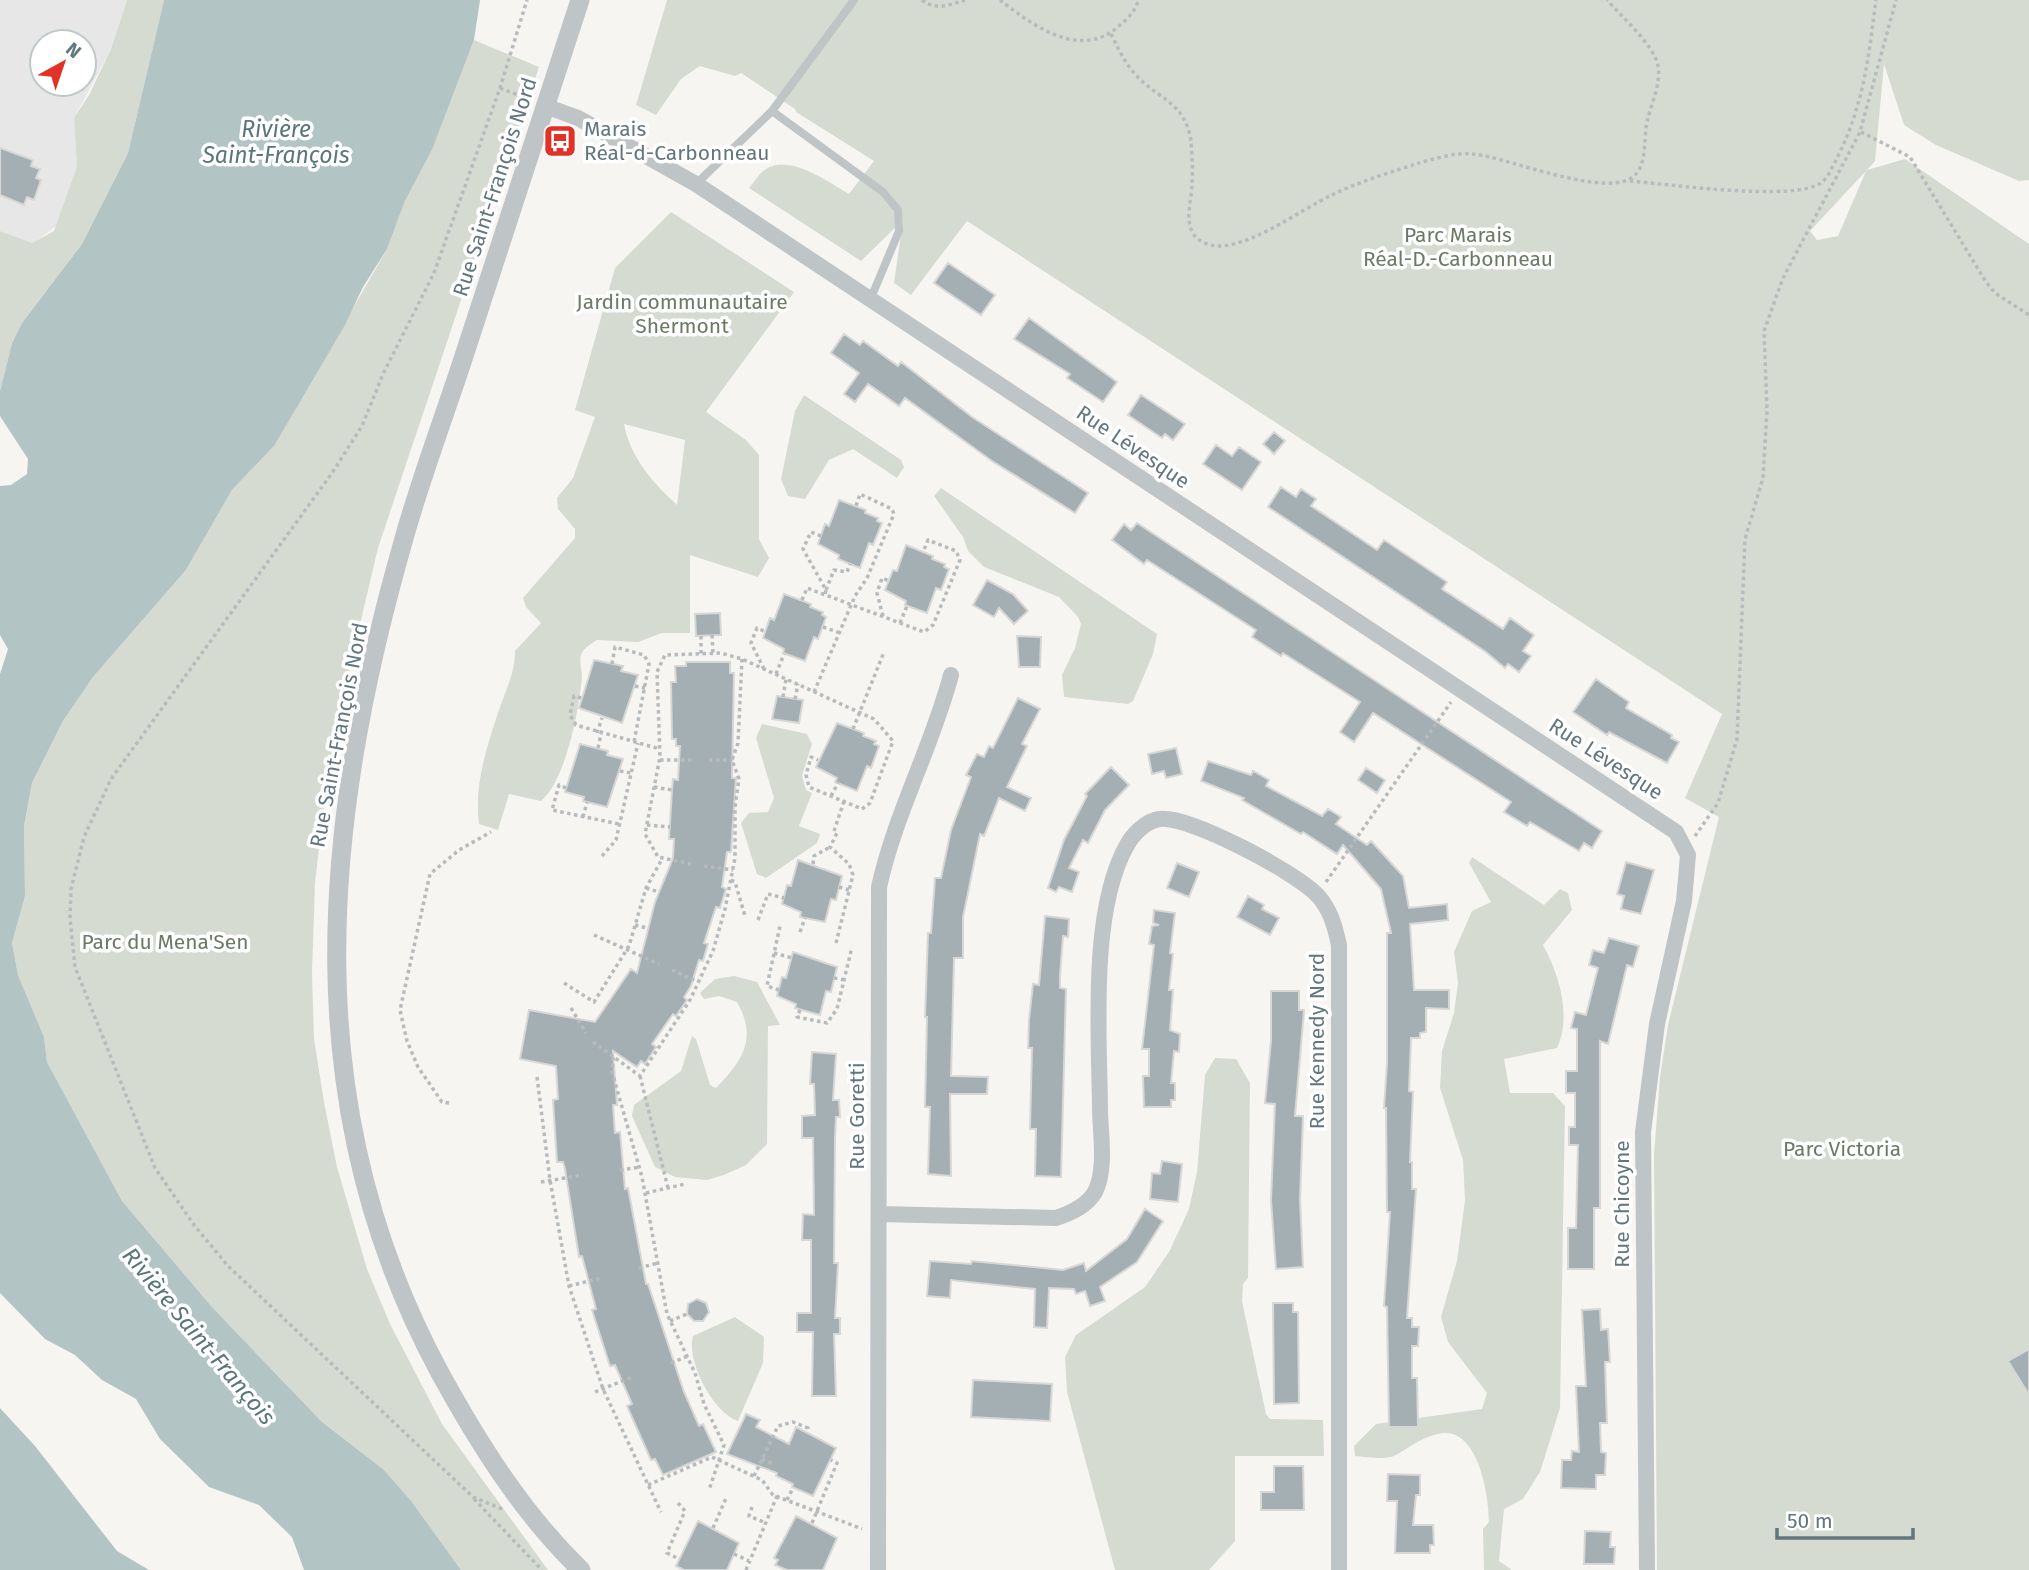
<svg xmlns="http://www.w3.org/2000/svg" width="2029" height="1570" viewBox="0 0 2029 1570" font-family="'Fira Sans',sans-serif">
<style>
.built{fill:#e6e7e6;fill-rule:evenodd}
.green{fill:#d6dbd1;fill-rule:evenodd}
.water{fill:#b3c4c5}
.building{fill:#a3afb2;stroke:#d7d7d5;stroke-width:2}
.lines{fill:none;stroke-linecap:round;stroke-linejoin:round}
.path{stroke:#b7bbbd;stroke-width:3.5;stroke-dasharray:3.5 3.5;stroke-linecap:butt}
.service{stroke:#bfc4c6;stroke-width:8}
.minor{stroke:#bfc4c6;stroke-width:16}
.tertiary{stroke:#bfc4c6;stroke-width:19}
.labels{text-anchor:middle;stroke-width:7;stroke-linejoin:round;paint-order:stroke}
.poi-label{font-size:21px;fill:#61767d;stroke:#fff;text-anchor:start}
.street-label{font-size:21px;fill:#61767d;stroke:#fff}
.park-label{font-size:21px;fill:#6c7a64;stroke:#fff}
.water-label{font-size:23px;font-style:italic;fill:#5b7679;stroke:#fff}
</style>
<rect width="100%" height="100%" fill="#f6f5f2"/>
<!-- built -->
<path class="built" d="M0 0H127L111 49 74 118 77 166 56 226 32 244 0 231ZM42 42H84V84H42Z"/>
<!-- green -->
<path class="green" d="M127 0H164L128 153 82 244 22 323 12 343 0 391V231L32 243 54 231 77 166 74 118 89 95 111 49Z
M667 0H2029V180L2019 181 1936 145 1904 125 1884 64 1875 161 1867 170 1905 159 2029 244V1570H1657L1654 1155 1660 1077 1668 1025 1719 817 1685 798 1722 714 967 221 911 295 894 283 903 220 861 261 749 188C753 183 758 176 763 171 788 152 827 181 849 194L874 161 796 112 795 109 741 73 735 76 700 66 681 79 656 115 636 105ZM1866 171 1838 236 1817 240 1810 231Z
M474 40 539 67 378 548 352 658 326 788 315 883 312 974 314 1039 324 1102 337 1167 367 1269 390 1324 442 1424 548 1570H461L383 1469 322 1422 212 1307 122 1201 47 1062 44 1037 18 975 12 943 25 896 24 826 32 783 63 721 93 677 186 570 232 490 274 446 387 249 405 201 432 150Z
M671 212 794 292 706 412 746 440 759 455V539L769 558 758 577 690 555V633H662L638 642 597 640C591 644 583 648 581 655 579 661 582 670 582 677 579 710 566 780 541 801L509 794 498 830 479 824C474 786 486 749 498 713 505 691 515 674 515 651L541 623 526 607 523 598 575 538V529L558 509 557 498 573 478 595 417 575 410 615 268ZM624 424 685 440 677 505C653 483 630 457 624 424Z
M804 395 901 460 904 467 897 478 853 449 829 460 805 499 788 496 781 479 795 411Z
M941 488 1157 634 1153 654 1133 701 1128 704 1064 697 1062 675 1075 648 1081 624 1078 617 1059 597 984 567 968 551 963 537 934 496Z
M762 724 807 734 812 744 802 776 806 790 812 793 799 826 820 834 817 843 766 878 757 874 741 823 749 813 768 812 774 798 756 738Z
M1472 857 1544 905 1560 889 1568 893 1572 910 1543 945C1559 974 1572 1016 1557 1048L1504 1059 1510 1093H1553L1565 1106 1560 1408 1540 1472 1523 1499 1504 1509 1499 1561 1512 1570H1484L1483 1529 1489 1522C1489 1496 1478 1424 1438 1434 1420 1438 1409 1448 1394 1456 1384 1460 1366 1457 1355 1456L1354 1446 1376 1424 1482 1409 1487 1393 1448 1342 1441 1317 1457 1261 1465 1200 1463 1160 1440 1088 1442 1051 1454 1013 1458 983 1454 952 1472 911 1491 902 1469 863Z
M734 976 757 982 780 1025 768 1026 767 1144 746 1165 724 1175 707 1180 675 1177 655 1167 632 1116 634 1105 681 1071 692 1036 696 1039 710 1085 716 1088C742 1061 758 1039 737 1002L719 996 704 999 700 993 715 979Z
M1215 1058 1236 1059 1250 1083 1248 1278 1243 1284 1242 1301 1266 1414 1270 1419 1323 1420 1324 1456H1235V1541L1209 1570H1115L1067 1392 1065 1357 1076 1335 1145 1287 1169 1252 1189 1209 1197 1172 1205 1075Z
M735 1317 764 1337 763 1363 738 1421C713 1413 686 1361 693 1336Z"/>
<!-- water -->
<path class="water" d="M164 0H480L474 40 432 150 405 201 387 249 363 287 345 325 274 446 232 490 186 570 93 677 63 721 32 783 24 826 25 896 12 943 18 975 44 1037 47 1062 122 1201 212 1307 322 1422 383 1469 411 1501 461 1570H304L292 1537 259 1505 209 1487 160 1439 136 1399 102 1380 75 1355 45 1339 0 1293V674L8 649 0 635V486L11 485 27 474 28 459 0 416V391L12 343 22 323 82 244 128 153Z
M0 1408 35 1446 117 1551 149 1570H0Z"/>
<!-- building -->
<path class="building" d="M0 148 33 160 31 166 40 169 36 178 41 180 34 200 27 197 24 205 0 195Z
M948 263 995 295 981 315 934 283Z
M1029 318 1117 382 1103 402 1067 378 1070 374 1014 339Z
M844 334 860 345 863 341 898 366 901 362 972 417 1088 493 1075 513 992 461 905 398 899 406 868 384 855 402 844 394 859 373 831 353Z
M1141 395 1185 424 1173 440 1165 434 1162 438 1128 415Z
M1274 432 1285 441 1274 454 1263 444Z
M1216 445 1232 456 1239 447 1261 462 1242 490 1203 464Z
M1281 487 1296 497 1301 489 1316 499 1311 506 1377 550 1384 540 1447 582 1442 589 1503 629 1510 618 1534 635 1523 651 1531 656 1519 672 1508 664 1505 668 1486 652 1268 507Z
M839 500 866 510 865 513 878 518 877 521 882 523 873 545 869 543 860 568 838 559 839 555 818 544 825 524 829 526Z
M1137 523 1602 831 1592 848 1584 843 1579 851 1530 822 1527 826 1504 812 1511 802 1373 713 1354 742 1340 732 1360 702 1283 653 1281 656 1252 637 1256 630 1147 560 1144 564 1112 540 1124 524 1131 530Z
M906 545 933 556 932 559 945 564 944 567 949 569 941 590 936 588 927 613 905 605 906 601 885 590 893 570 897 571Z
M987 580 1013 594 1028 611 1014 624 999 608 994 617 973 605Z
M784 594 811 604 810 607 823 612 822 615 826 617 818 639 814 637 805 661 783 653 784 649 763 638 770 618 774 620Z
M720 613 721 635 696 636 695 614Z
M1017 636 1041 637 1040 667H1019Z
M594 660 623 666 621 671 638 675 622 723 579 708Z
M686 662H730V673H734L732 778H736L731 852H727L722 887 726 889 720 908 716 907 704 943 708 944 703 961 699 960 691 986 684 997 687 1000 676 1016 673 1014 652 1044 656 1047 645 1064 641 1061 637 1067 613 1051 617 1105H613L615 1133 620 1132 625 1189 628 1188 646 1284H648L684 1392 699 1426 703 1424 716 1452 663 1475 655 1459 651 1460 627 1406 632 1404 615 1365 610 1366 592 1310 596 1309 582 1256 579 1257 565 1169 563 1162H557L553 1100 558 1099 556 1066 520 1059 529 1010 595 1022 631 969 637 973 655 902 673 858 674 839H669L672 790 673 779 678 780 680 746H676V739H672L671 682H676L675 666H686Z
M1596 679 1629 702 1626 708 1672 735 1671 738 1679 742 1667 763 1609 732 1607 735 1573 712Z
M777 696 803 700 799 723 772 719Z
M1018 698 1040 709 1022 744 1027 746 1007 787 1031 798 1025 811 999 798 984 836 980 834 963 917V958H954L951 1076 988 1077 987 1094H950L951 1176 928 1174 930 1107H925L927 1017H925L928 933H931L935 878H941L951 830 971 777 966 775 977 754 984 757 989 746 993 748Z
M837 723 864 733 863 736 876 741 874 744 879 746 871 768 867 766 857 791 835 782 837 778 816 767Z
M580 744 608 751 607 755 623 759 607 807 583 801 584 797 565 792Z
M1176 748 1182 774 1166 778 1164 771 1152 774 1148 754Z
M1208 761 1251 775 1253 771 1269 780 1266 786 1322 816 1328 809 1341 817 1336 824 1367 845 1371 841 1403 876 1409 908 1447 904 1448 920 1410 924 1414 990H1449V1009L1426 1008V1032L1420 1033V1038H1411L1409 1091 1413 1092 1410 1162H1412V1189H1416L1407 1318H1412V1327H1419L1418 1346H1412V1378H1417L1418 1427H1389L1387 1307 1384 1306 1390 1212H1387L1386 1108H1384L1387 1063V933H1391L1381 889 1343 845 1337 854 1303 832 1301 834 1242 800 1244 798 1201 781Z
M1111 767 1129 785 1105 810 1088 843 1083 840 1069 868 1079 872 1072 892 1059 887 1056 892 1048 888 1064 840 1087 796 1085 794Z
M1366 768 1385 780 1377 793 1358 780Z
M798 860 842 876 836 900 831 899 825 922 800 917 801 912 782 904 787 885 791 886Z
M1626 862 1654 870 1641 914 1621 909 1624 896 1617 894Z
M1177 863 1199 872 1189 897 1167 888Z
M1248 896 1264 905 1262 909 1279 918 1270 935 1237 917Z
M1154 910 1175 913 1170 953 1173 954 1169 990H1173L1170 1030 1180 1034 1179 1052 1174 1051 1171 1083H1175V1100H1171V1107H1144L1143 1076H1149V1049H1142L1154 945 1149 944 1152 926 1159 925 1153 923Z
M1045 916 1069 919 1068 937 1063 936 1060 975V988L1066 989 1061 1177 1035 1176 1036 1129H1030L1032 1048H1028L1029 1020 1033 984 1039 985Z
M1609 938 1639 946 1633 967 1627 965 1608 1044 1600 1041V1208H1594V1269H1568V1228H1576L1578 1145H1569V1127H1575V1093H1566V1071H1577V1029L1571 1028 1575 1012 1586 1015 1598 968 1589 965 1593 950 1604 953Z
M793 952 837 967 831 992 826 991 820 1015 795 1008 796 1004 777 996 782 977 786 978Z
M1271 991H1299V1010H1304L1295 1116H1303L1300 1200 1303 1267 1276 1269 1271 1200 1275 1104 1265 1103 1271 1041Z
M812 1052 836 1054 833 1100H839L840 1117H836L835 1138 834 1263H838L835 1318H840V1334H834L836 1396H812L813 1332H797V1313H811V1240H802L803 1214 814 1215 813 1138H802V1116L815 1115 814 1084H810Z
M1162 1161 1182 1164 1178 1202 1150 1199 1152 1173 1160 1174Z
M1145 1209 1163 1221 1137 1262 1100 1287 1105 1301 1090 1306 1085 1291 1076 1294 1074 1289 1049 1288 1047 1328 1034 1327 1035 1289 951 1280 950 1298 927 1296 930 1261 971 1264 972 1261 1063 1270 1084 1263 1086 1271 1127 1239Z
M697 1299 706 1303 709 1312 703 1321H694L687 1314 688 1304Z
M1273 1303H1293V1312H1298L1299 1403 1274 1404Z
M1600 1309 1601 1330 1608 1329 1610 1362H1605L1607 1423H1600L1601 1452 1606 1453 1605 1475H1596V1489L1561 1488 1562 1460H1571L1572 1451 1579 1452 1576 1386H1586L1582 1310Z
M2029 1349V1395L2008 1361Z
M973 1380 1052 1384 1050 1421 971 1417Z
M746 1414 760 1420 756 1427 789 1444 796 1427 836 1448 813 1496 792 1487 793 1484 776 1476 777 1473 727 1454Z
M1274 1466H1303L1304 1510H1261V1492H1274Z
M1388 1474 1420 1475V1495H1416L1413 1525H1433L1434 1545H1430V1553H1395L1397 1501H1387Z
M796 1516 837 1538 823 1570H787L775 1565 778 1560 774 1558Z
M698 1521 739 1543 727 1570H684L676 1566Z
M1585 1531 1611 1532 1610 1547H1615L1614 1564H1584Z"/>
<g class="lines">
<!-- path -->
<path class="path" d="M922 0C937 11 949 5 965 0
M1000 0C1032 25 1080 61 1119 26 1127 19 1136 11 1138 0
M1111 34C1118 48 1125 63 1135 74 1158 100 1185 101 1191 141 1192 154 1193 169 1192 183 1192 203 1179 234 1207 244 1240 256 1301 209 1332 195 1358 182 1388 173 1416 164 1432 159 1457 152 1473 154 1507 157 1613 202 1636 174 1648 160 1643 134 1648 118 1652 102 1661 83 1658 66 1655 46 1621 16 1607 0
M500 88 530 100
M1861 132 1910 157 1986 282 1995 293 2029 315
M1630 181C1668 184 1793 202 1821 183 1828 178 1832 167 1836 160 1864 105 1868 60 1876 0
M821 536 811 532 803 549 826 590 825 594
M826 590 834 570 847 572 850 564
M802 600 807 588 924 632 933 625 960 560 956 551 928 540 923 552
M883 616 877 593 882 578 889 581
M900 623 907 606
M823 627 843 634
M712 635 713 653
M701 636V654
M612 664 615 647 644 655 649 664 634 742
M764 669 751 643 757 628 764 631
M776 674 784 654
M635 686 645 688
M814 692 855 596 867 578 894 514 892 509 860 494 856 506
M783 697 786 679
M581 698 574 696 570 715 576 725 660 749
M795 699 798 684
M853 729 884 652
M597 733 602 718
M598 748 601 734
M660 760H694
M709 760H732
M620 771 631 773
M654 787 672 790
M566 788 559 785 552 810 619 824
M831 796 838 783
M583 817 587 802
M647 825 670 827
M834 831 844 801
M1695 836 1718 803 1737 739 1745 539 1763 478 1767 410 1764 331 1783 278 1860 132 1896 0
M602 856 616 840 638 743
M691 864 658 857 645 834 660 757 657 672 665 655 721 653 742 659 874 719 893 741 870 803 862 809 809 787 806 775 811 757 818 760
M813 864 814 856 830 847
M704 866 733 870
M731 880 735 882 745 916
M1326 882 1451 702
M839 887 849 890
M646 888 659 892
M758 920 768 894 784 898
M635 925 647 928
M800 932 805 918
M594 935 659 964
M836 943 853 875 849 864 830 847 837 833
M774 953 792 958
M672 970 696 981
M834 978 845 980
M564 983 594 1002 629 946 646 888 662 859
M779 990 767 986 780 926
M571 1008 586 1033
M800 1010 797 1017 827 1023 837 1009 852 947
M593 1042 640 1076 690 1000 713 951 725 909 735 858V807L739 779 732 760 738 743 742 659
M613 1057 612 1072 642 1177 667 1314 695 1373 704 1404 724 1445 709 1490
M640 1076 668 1188
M537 1077 550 1180 569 1286 603 1389 661 1512
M449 1103 442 1102 418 1067 407 1041 400 1010 430 874 459 850 491 832
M620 1170 640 1167
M541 1182 583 1175
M646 1193 685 1184
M639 1268 658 1263
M569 1286 601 1278
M670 1321 687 1314
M671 1363 688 1356
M595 1392 632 1377
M762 1459 774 1464
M754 1476 778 1426 793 1422 808 1428 806 1431
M648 1485 712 1457 762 1480 773 1495 862 1529
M474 1499 542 1570
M787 1500 793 1488
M678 1503 685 1511 667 1553 679 1559
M752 1507 749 1516 766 1523
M502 1509 473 1497 228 1266 194 1225 155 1168 75 967 70 918 71 889 84 837 111 779 332 473 362 426 383 374 434 273 500 88 527 0
M812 1523 837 1463 831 1460
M713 1528 727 1496
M734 1554 749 1561
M746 1570 777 1496"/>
<!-- service -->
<path class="service" d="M772 111 883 192 898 210 899 231 871 298
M696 184 772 111 854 0"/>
<!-- minor -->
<path class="minor" d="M545 106 578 118 696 184 1676 832 1688 855 1684 901 1657 1024 1643 1132 1647 1570
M879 1214 1056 1218C1071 1213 1087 1206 1095 1192 1107 1168 1100 1133 1100 1107 1099 1033 1090 910 1127 845 1133 834 1146 821 1159 819 1187 814 1300 874 1319 897 1331 911 1335 927 1339 945V1570
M878 1570 879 887C895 814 932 747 951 675"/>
<!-- tertiary -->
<path class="tertiary" d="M580 0C541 120 502 239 463 359 443 420 420 480 403 542 322 826 295 1105 440 1373 479 1444 523 1514 581 1570"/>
</g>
<!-- icons -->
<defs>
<symbol id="bus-square" viewBox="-11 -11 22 22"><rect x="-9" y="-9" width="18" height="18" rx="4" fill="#e23226" stroke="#fff"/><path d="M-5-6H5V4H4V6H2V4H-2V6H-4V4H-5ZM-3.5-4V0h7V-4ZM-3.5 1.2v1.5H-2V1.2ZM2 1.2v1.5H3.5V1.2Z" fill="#fff"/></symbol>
</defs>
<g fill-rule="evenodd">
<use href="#bus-square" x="541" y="122" width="38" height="38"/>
</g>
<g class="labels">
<!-- poi labels -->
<g class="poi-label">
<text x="584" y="136">Marais<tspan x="584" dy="24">Réal-d-Carbonneau</tspan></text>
</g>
<!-- street labels -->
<g class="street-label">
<text transform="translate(495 187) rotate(-72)" y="7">Rue Saint-François Nord</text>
<text transform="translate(1133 447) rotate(34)" y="7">Rue Lévesque</text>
<text transform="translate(339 735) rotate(-79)" y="7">Rue Saint-François Nord</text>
<text transform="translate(1606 759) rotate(33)" y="7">Rue Lévesque</text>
<text transform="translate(1317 1041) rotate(-90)" y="7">Rue Kennedy Nord</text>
<text transform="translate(857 1116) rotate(-90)" y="7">Rue Goretti</text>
<text transform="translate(1622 1204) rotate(-90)" y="7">Rue Chicoyne</text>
</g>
<!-- park labels -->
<g class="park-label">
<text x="1458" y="242">Parc Marais<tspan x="1458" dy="24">Réal-D.-Carbonneau</tspan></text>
<text x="682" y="309">Jardin communautaire<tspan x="682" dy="24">Shermont</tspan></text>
<text x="165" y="949">Parc du Mena'Sen</text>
<text x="1842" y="1156">Parc Victoria</text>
</g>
<!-- water labels -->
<g class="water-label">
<text x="276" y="137">Rivière<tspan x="276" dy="26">Saint-François</tspan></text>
<text transform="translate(199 1336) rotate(50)" y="8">Rivière Saint-François</text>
</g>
</g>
<!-- north arrow -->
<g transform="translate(63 63) rotate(40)"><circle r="33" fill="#ffffff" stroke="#c0c8cb" stroke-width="2"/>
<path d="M0-5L12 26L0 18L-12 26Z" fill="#e23226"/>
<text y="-10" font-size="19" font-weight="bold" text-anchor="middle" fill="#61767d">N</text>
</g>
<!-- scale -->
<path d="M1777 1528v10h136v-10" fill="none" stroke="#61767d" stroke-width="3.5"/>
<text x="1787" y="1528" font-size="21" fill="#61767d" stroke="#ffffff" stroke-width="5" paint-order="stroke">50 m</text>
</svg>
